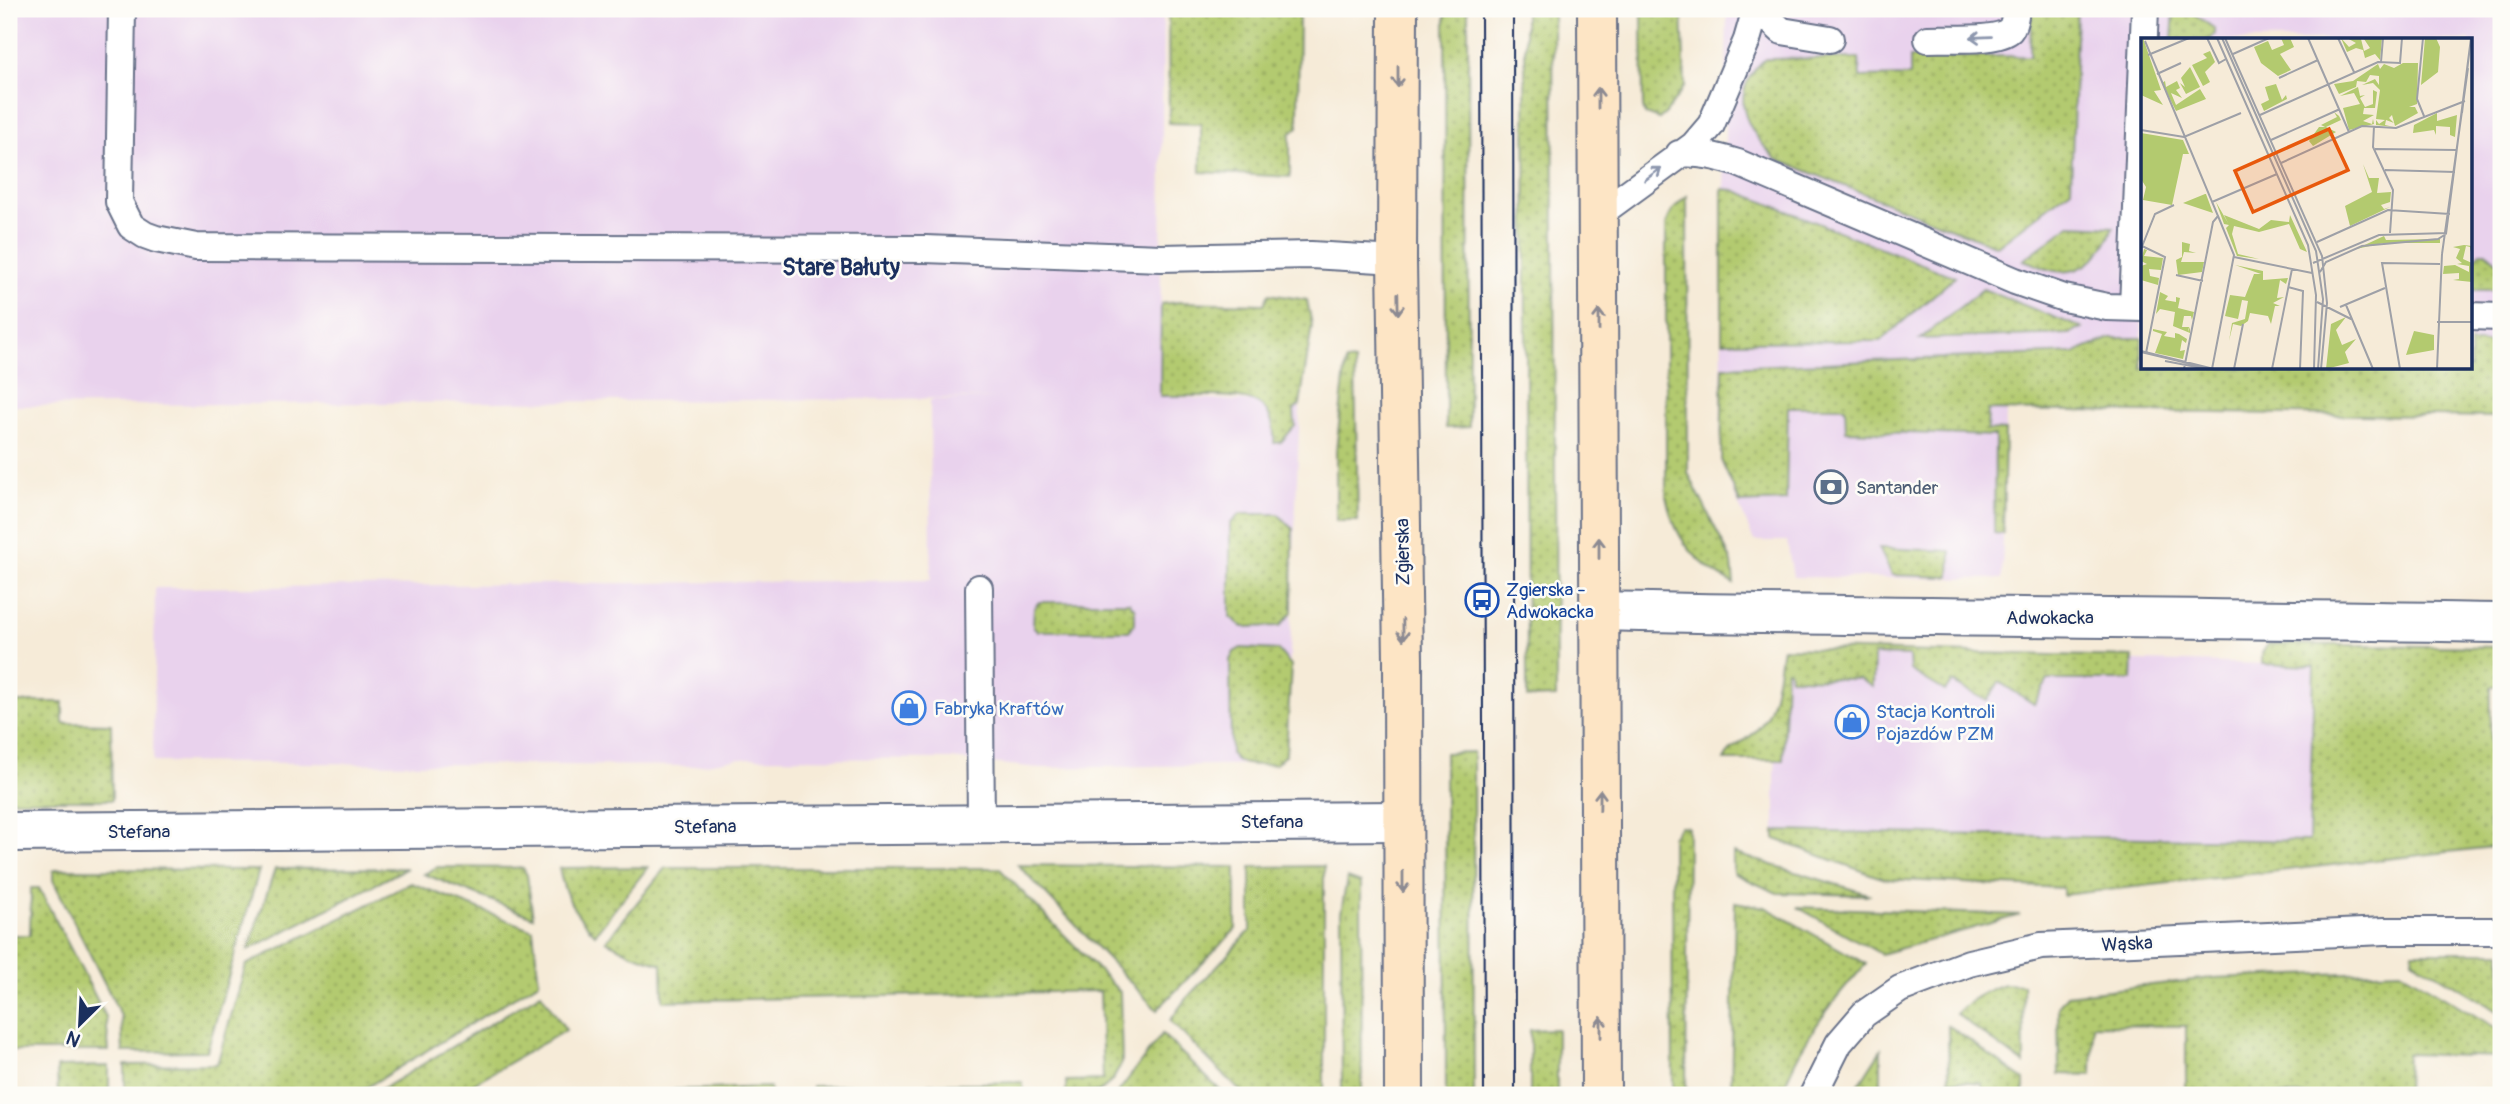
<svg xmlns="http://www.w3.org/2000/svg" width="2510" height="1104" viewBox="0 0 2510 1104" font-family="Pangolin,sans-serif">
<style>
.built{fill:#e9d2ed;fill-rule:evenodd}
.grass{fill:url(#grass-dots);stroke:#677c66;stroke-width:2}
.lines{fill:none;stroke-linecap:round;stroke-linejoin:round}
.lane-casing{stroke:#687189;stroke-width:30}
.street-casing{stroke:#687189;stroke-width:42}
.secondary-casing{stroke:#687189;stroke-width:42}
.lane{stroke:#fff;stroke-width:26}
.street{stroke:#fff;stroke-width:38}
.secondary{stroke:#fde5c5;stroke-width:38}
.tram{stroke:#1b2f5e;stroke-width:2}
.oneway{stroke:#8d97ae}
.oneway2{stroke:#8c8a92}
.labels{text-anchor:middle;stroke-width:5;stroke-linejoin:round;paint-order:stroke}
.service-label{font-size:19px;fill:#4e5e75;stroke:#fdfcf7;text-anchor:start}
.street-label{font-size:19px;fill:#1b2f5e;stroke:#fdfcf7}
.transit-label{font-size:19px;fill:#164399;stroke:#fdfcf7;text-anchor:start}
.shop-label{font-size:19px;fill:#366cbe;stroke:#fdfcf7;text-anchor:start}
.quarter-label{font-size:23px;font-weight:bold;fill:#1b2f5e;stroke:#fdfcf7}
.inset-road{fill:none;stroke:#9ea0a7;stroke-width:2}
.view{fill:#e8590c;fill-opacity:0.15;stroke:#e8590c;stroke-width:3.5}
.inset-edge{fill:none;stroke:#1b2f5e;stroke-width:3.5}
</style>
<defs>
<pattern id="grass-dots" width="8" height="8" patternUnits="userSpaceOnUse" patternTransform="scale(1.75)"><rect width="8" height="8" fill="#b3ca6f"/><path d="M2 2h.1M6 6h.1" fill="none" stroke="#91a45e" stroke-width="1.8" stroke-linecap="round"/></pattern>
</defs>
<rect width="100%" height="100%" fill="#fdfcf7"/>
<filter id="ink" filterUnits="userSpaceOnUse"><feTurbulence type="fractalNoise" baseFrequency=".0143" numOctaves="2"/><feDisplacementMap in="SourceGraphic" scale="14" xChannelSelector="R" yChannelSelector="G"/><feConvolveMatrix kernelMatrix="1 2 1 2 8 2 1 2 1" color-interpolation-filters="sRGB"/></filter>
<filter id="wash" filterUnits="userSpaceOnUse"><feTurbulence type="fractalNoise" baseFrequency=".00686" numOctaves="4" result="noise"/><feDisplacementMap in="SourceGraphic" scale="28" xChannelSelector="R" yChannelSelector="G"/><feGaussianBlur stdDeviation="1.57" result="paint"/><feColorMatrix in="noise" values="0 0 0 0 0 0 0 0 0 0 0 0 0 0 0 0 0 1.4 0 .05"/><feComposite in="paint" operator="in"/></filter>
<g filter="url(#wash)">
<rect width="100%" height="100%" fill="#f6ebd8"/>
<!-- built -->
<path class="built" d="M9 9H1163L1160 396 1300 405 1286 754 1276 764 1039 768 950 759 740 758 694 766 153 762 155 588 931 580 930 400 998 398 9 406Z
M1727 9H2501V416L2006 410 2002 579 1793 577 1787 541H1754L1720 460ZM2142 40H2470V368H2142Z
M1783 653 2314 665 2309 841 1775 831V772Z"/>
<!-- grass -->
<path class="grass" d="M1168 9H1299L1298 127 1290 134V177L1201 172V124L1169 123Z
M1445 9H1468L1469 427 1446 428Z
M1525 9H1553L1556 697 1527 698Z
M1642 9H1682L1685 85 1666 113 1659 119 1645 114 1643 107Z
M2031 9H2077L2071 189 1997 246 1776 159C1745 128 1726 94 1765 59L1859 58 1860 77 1910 76V57L2030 56Z
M2174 9H2187L2215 29V34L2210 40H2172Z
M1722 189 1734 190 1955 277 1880 341 1722 342Z
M1687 196 1688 473 1732 562 1734 584C1695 563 1675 540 1666 496V225C1670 212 1676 205 1687 196Z
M2070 225 2113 227C2105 252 2085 276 2055 271 2045 269 2033 263 2023 260Z
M2480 252H2486L2501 265 2500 290H2470V266Z
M1983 289 2082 328 2070 334 1920 339Z
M1269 294 1307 300 1312 325 1300 405 1294 410 1295 426 1281 442 1274 443C1276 397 1245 397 1210 396 1193 396 1177 396 1160 396L1161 304 1178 302 1264 304Z
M2111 338H2142V368H2470V343H2501V417L1988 410 1987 430 2005 431 2003 534 1994 533 1995 436 1846 431 1845 407H1788L1786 501 1740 503 1721 460 1723 367 2075 353Z
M1346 361 1355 362 1358 521H1336V451Z
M1240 514H1278L1293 529 1292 612 1280 626 1243 627 1230 617V524Z
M1879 548 1951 551 1950 577 1892 575Z
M1039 602H1129L1135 609V623L1129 631H1038L1033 626 1034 608Z
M2268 644 2501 647V687H2491L2489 828 2501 829V846L2063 895V888L1884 879 1775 839V831L2309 841 2314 666 2262 664V653Z
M1241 648 1278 650 1291 665 1286 754 1276 764C1261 764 1239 769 1231 754L1230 660 1234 652Z
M1782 648 2133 657 2132 680H2048L2034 704 1999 682 1987 701 1952 682 1945 691 1910 670 1909 656 1874 655 1873 687 1859 679 1790 678 1789 670 1786 669 1783 760H1724C1730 746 1746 742 1756 731 1776 711 1777 675 1782 648Z
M9 702H63V723L111 724 112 800H9Z
M1473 752 1474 1095H1446L1445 753Z
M1680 826 1688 827 1686 1095H1673L1672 837Z
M1733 853 1871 895 1777 893 1733 873Z
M1018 865 1236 867V929L1157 1010Z
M1324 866V1095H1244L1170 1021 1185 1000 1251 930V867Z
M437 867 523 868 527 875 533 917 424 874Z
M648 867 595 934C575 915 564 895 559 868Z
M407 868 248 950 275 869Z
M665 868H999L1120 992 1122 1063 1112 1081 1099 1092H1066V1081L1103 1080 1100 991 663 1001 662 964 632 954 606 941Z
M59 869 259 870 207 1051 123 1052 121 1016 53 880V871Z
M1347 878 1361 883 1362 1095H1342L1341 913Z
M411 883 533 930 539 982 354 1095H125V1065L217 1064 246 965Z
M31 888H39L106 1017 109 1051H9V935H30Z
M1735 902 1765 907 1866 964C1830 1004 1799 1043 1781 1095H1731Z
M1797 907 2020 915 1881 954Z
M2413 952H2501V1013L2412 959Z
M2401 971 2501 1031V1057L2407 1054 2406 1095H2186V1026L2093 1025 2092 1075 2059 1074 2058 1006 2067 995 2211 978Z
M2004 984 2023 985 2024 1064 1956 1014C1971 999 1984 991 2004 984Z
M541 993 566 1030 453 1095H372Z
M1948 1025 2024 1080V1095H1982V1083L1949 1080Z
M1557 1029V1095H1530V1030Z
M1162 1034 1225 1095H1116Z
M1881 1050V1095H1852Z
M109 1066V1095H58L57 1067Z
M1023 1082V1095H928V1084Z
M886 1085V1095H812V1086Z
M770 1087V1095H674L671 1090Z"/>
</g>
<g filter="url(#ink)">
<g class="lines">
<defs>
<path id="lane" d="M122 9 119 202 131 226 145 235 156 239 196 247 925 249 1161 258 1311 255 1397 260
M1758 9 1782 31 1830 39
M1928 39C1947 38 1997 42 2010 30 2015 24 2015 15 2016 9
M1679 154C1700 152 1718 157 1738 163L2015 281 2064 298 2107 307 2142 308
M1598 215 1694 145 1711 125 1747 40 1756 9
M2133 307 2145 9
M2470 316 2501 317
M979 588 981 824
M1813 1095 1839 1043 1864 1014 1900 989 1969 963 2041 946 2385 931H2501"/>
<path id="street" d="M1600 611C1900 618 2201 617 2501 623
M9 832 1402 821"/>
<path id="secondary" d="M1398 9 1397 260 1403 660 1404 1095
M1597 9 1601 1095"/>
</defs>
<!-- lane casing -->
<use href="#lane" class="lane-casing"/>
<!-- street casing -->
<use href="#street" class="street-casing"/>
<!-- secondary casing -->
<use href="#secondary" class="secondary-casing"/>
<!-- lane -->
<use href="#lane" class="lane"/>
<!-- street -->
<use href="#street" class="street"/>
<!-- secondary -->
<use href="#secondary" class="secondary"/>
<!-- tram -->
<path class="tram" d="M1481 9 1484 1095
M1513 9 1515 1095"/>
</g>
<!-- one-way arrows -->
<defs><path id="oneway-shaft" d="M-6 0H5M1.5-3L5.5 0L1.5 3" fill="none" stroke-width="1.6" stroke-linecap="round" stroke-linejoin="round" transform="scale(1.75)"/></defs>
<g class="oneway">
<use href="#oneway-shaft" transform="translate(1981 37) rotate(178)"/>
<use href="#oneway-shaft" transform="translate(1653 174) rotate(-37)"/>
</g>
<g class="oneway2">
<use href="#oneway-shaft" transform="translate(1398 77) rotate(90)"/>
<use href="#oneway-shaft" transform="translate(1598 98) rotate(-90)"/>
<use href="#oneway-shaft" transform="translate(1398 304) rotate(89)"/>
<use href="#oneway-shaft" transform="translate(1599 320) rotate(-90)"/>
<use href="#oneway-shaft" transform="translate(1599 548) rotate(-90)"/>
<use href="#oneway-shaft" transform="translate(1403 630) rotate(89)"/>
<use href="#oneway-shaft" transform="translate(1600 800) rotate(-89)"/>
<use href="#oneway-shaft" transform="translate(1403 882) rotate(90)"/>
<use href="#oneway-shaft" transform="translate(1601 1027) rotate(-90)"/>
</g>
</g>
<!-- icons -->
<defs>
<symbol id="bank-ring" viewBox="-11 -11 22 22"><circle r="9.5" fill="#fdfcf7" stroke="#5c6f8a" stroke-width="1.5"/><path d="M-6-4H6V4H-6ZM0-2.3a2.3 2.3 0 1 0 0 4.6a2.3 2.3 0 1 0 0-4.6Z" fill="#5c6f8a"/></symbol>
<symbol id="bus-ring" viewBox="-11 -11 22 22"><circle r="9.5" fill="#fdfcf7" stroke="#1a4fb4" stroke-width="1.5"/><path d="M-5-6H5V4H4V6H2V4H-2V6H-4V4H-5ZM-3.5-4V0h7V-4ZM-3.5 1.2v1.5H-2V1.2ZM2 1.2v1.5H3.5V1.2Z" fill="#1a4fb4"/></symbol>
<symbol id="shop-ring" viewBox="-11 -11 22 22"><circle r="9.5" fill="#fdfcf7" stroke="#3f7fe0" stroke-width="1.5"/><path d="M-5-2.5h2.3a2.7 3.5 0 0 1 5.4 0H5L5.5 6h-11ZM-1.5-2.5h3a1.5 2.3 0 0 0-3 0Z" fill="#3f7fe0"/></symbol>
</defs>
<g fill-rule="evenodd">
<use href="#bank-ring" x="1812" y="468" width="38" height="38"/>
<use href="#bus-ring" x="1463" y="581" width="38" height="38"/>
<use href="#shop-ring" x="890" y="689" width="38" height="38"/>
<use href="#shop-ring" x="1833" y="703" width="38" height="38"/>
</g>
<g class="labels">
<!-- service labels -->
<g class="service-label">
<text x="1856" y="494">Santander</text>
</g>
<!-- street labels -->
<g class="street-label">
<text transform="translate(1402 552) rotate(-91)" y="7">Zgierska</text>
<text x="2050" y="624">Adwokacka</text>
<text x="1272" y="828">Stefana</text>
<text transform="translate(705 826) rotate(-1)" y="7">Stefana</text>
<text x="139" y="838">Stefana</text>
<text transform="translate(2127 943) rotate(-3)" y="7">Wąska</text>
</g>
<!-- transit labels -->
<g class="transit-label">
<text x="1506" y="596">Zgierska -<tspan x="1506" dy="22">Adwokacka</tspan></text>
</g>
<!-- shop labels -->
<g class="shop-label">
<text x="934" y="715">Fabryka Kraftów</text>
<text x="1876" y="718">Stacja Kontroli<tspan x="1876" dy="22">Pojazdów PZM</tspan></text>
</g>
<!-- quarter labels -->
<g class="quarter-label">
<text x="841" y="275">Stare Bałuty</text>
</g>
</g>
<!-- overview -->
<g transform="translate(2141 38)">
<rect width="331" height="331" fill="#f6ebd8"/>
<path d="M2 0 20 52 13 53 22 67 0 57ZM140 0H149L153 9 139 16 150 32 137 38 120 25 113 9 127 3 131 12 143 7ZM200 0 208 9 215 5 206 0 220 1 223 13 229 10 223 1 241 0 239 22 234 16 224 20 222 12 215 10 206 14ZM284 0H295L299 9 297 34 280 47ZM69 13 74 24 64 34 69 44 62 48 51 27 66 20 62 16ZM262 25H277L276 66 268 69H274L277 75 254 88 251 77 248 80 253 85 245 82 244 87 253 89 235 87V82L238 86 244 82 235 81 239 52 232 45 221 47 234 41 238 47V38L229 37 225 44 216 43 215 49 198 56 193 46 212 43 237 26 239 31 243 26 253 30ZM49 29 59 49 45 56 39 45 44 49 40 40ZM24 43 25 49 36 43 39 50 35 52 41 60 30 55 35 67 59 51 65 61 35 73 21 45ZM135 46 141 62 145 57 146 61 123 73 120 66 128 62 124 49ZM217 49 219 58 224 57 219 60 224 69 232 66V52L236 54 234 70H223L222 76 233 77 222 83 231 86 232 81 233 86 208 92 202 70 219 66 213 55 199 58ZM193 74 198 78 200 82 185 89 195 94 172 108 168 103 178 89H184L180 87 196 79ZM296 75V83L316 77 314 99 309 97V89L295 88V97L293 92 272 95 273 87ZM222 126 228 140H238L236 155 250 154 249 164 240 167 243 171 249 169 209 188 204 168 231 154ZM65 156 72 175 42 165 64 156ZM75 164 87 185 83 177 118 191 130 182 148 184 149 177 166 214 159 211 148 186 118 194 93 188 91 196 97 216 118 221 96 218 85 190 88 187 83 186ZM243 198 245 202 299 201V205H243L215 211ZM41 204 49 206 48 213 55 215 43 214 40 224H63L61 234 37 237 35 222 41 219ZM323 207 331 208V220L329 209 325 208 322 221 331 225V244L312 242 318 241V235L302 236 303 228 314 227 328 234V228L316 226 321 225 315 220 319 211 312 209ZM3 211 6 212 3 218 22 220 20 232 8 231 9 238 18 240 17 247 0 242V228L6 226 0 223ZM94 227 122 233V242L147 240 145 246 139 242 136 260 143 259 132 265 139 268H134L130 286 127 278 109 275 107 283 100 288 92 286 88 303 91 285 104 281 107 263 101 262 97 281 84 278 89 257 104 259 113 236H120ZM19 254 27 258 24 262 35 264V259L39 260 37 270 53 274 51 282 50 278H43L41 289H48L47 294 49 289V295L32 288 34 274 19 271 15 276ZM205 279 195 292 201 307 215 301 204 314 208 325 185 331 190 286ZM12 293V291L26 294 23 298 34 300V295L38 296 46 301 45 305 41 302 39 313 44 312 42 321 14 315 21 296ZM273 293 293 297V312L265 317Z" fill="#b3ca6f"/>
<path d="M0 95 42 102 48 116H42L31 167 2 162 5 149 0 141Z" fill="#b3ca6f"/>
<path class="inset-road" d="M66 0 78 25 85 21M76 0 167 207 175 257 173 331M81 0 175 213 182 261 177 331M84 0 181 218 186 265 180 331M167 0 208 94M197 0 213 34M282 0 276 61 283 78M4 3 77 178 72 184 43 331M92 16 128 0M7 17 48 0M240 24 242 0M16 36 40 25M138 40 177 22M321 75 330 0M119 77 237 24 259 25 261 0M233 88 232 109 252 152 249 195M0 92 43 99 100 75M130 102 199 71M234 111 316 112M140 125 221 88 255 90 324 63M244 132 314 134M71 164 136 136M176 204 247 172 309 176M1 208 24 219 5 315M0 211 14 176 33 167M301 216 327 30M93 219 171 235M172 225 238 197 306 195M179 234 185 224 221 208 297 201 305 196 330 0M35 237 62 243M147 249 162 253 159 331M176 264 210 281M205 267 232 331M199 269 244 250M296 284H331M0 313 73 331M0 314 71 331M24 323 66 331M71 331 93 217 77 178M93 331 102 286M131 331 151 231M259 331 241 225 299 226M296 331 301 216"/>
<path class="view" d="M188 91 207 132 112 174 94 133Z"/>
<rect width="331" height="331" class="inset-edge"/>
</g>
<!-- margin -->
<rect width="2510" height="1104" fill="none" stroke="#fdfcf7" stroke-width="35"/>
<!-- north arrow -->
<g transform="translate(80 1024) rotate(204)" stroke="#fdfcf7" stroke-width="5" paint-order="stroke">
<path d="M0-5L12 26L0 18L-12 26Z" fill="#1b2f5e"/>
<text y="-10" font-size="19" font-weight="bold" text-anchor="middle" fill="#1b2f5e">N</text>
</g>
</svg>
